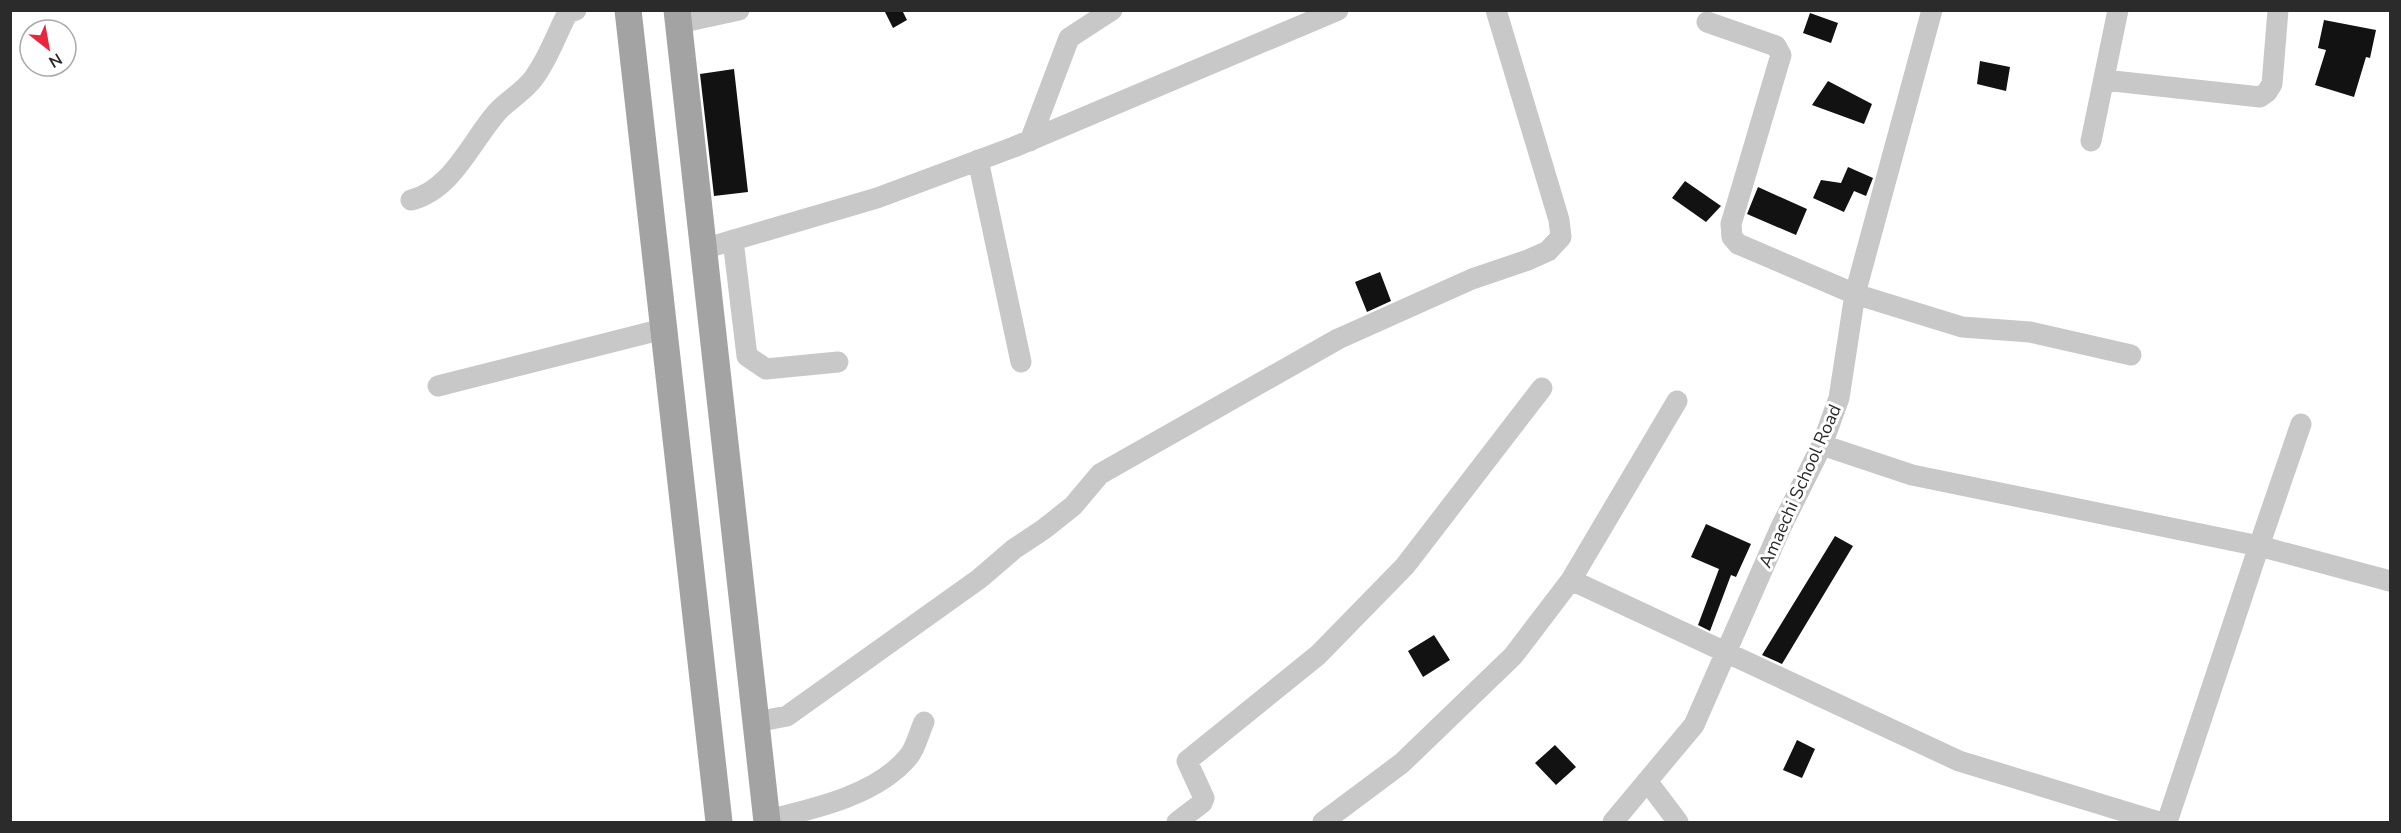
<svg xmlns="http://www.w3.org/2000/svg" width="2401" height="833" viewBox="0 0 2401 833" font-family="'Nunito Sans',sans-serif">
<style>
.building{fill:#121212}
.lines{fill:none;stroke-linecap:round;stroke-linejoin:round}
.minor{stroke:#c8c8c8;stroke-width:21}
.major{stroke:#a3a3a3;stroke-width:27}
.labels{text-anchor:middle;stroke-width:6;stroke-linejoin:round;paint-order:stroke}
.street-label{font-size:18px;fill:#2b2b2b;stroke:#fff}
</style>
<rect width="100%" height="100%" fill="#fff"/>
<!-- building -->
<path class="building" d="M884 10H902L907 20 893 28Z
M1810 13 1838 23 1831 43 1803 33Z
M2324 20 2376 30 2370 58 2366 57 2354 97 2315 85 2326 50 2318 48Z
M1980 61 2010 67 2006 91 1977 84Z
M734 69 748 192 714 196 700 74Z
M1828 81 1872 104 1864 124 1812 105Z
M1848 167 1873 178 1866 196 1854 191 1844 212 1813 198 1821 180 1841 183Z
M1685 181 1721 206 1706 222 1672 198Z
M1758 187 1807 209 1796 235 1747 214Z
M1380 272 1391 301 1367 312 1355 282Z
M1706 524 1751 544 1736 577 1731 575 1710 631 1698 625 1719 569 1691 557Z
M1835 536 1853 546 1782 664 1762 655Z
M1434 635 1450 660 1423 677 1408 651Z
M1797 740 1815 749 1802 778 1783 770Z
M1555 745 1576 767 1556 785 1535 763Z"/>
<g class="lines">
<!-- minor -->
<path class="minor" d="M1707 22 1776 46 1781 55 1731 224 1732 237 1738 244 1855 294 1962 327 2030 332 2131 355
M679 23 739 10
M2104 80 2260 97 2267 92 2272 84 2278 10
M1030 141 1069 38 1112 10
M2091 141 2118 10
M978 160 1021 362
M411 200C453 190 472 139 499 110 510 99 524 91 533 79 547 61 555 38 565 18L570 12 576 10
M733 240 747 356 766 369 838 362
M703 249 877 198 1014 147 1338 10
M438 386 663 329
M1822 445 1912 475 2259 546 2390 581
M1571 580 1959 761 2159 822
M756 722 787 716 979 579 1014 549 1044 529 1073 506 1100 474 1338 339 1472 279 1528 260 1548 251 1561 237 1559 220 1496 10
M1647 781 1678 822
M767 820C813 809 878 795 909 756 916 747 919 733 924 722
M1177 822 1202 803 1204 798 1187 761 1318 655 1405 566 1542 388
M1323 822 1402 763 1513 656 1571 580 1677 401
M1613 822 1694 725 1781 527 1822 445 1839 398 1855 294 1932 10
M2167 822 2259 546 2301 424"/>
<!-- major -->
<path class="major" d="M628 10 719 822
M677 10 767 822"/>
</g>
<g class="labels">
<!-- street labels -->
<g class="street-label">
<text transform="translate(1800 486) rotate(-66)" y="6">Amaechi School Road</text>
</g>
</g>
<!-- border -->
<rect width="2401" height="833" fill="none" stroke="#2b2b2b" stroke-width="24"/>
<!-- north arrow -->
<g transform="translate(48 48) rotate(149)"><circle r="28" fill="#ffffff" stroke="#aaaaaa" stroke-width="1.5"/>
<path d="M0-4.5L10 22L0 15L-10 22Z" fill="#ea263d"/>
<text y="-9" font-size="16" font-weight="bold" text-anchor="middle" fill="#2b2b2b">N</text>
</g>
</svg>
